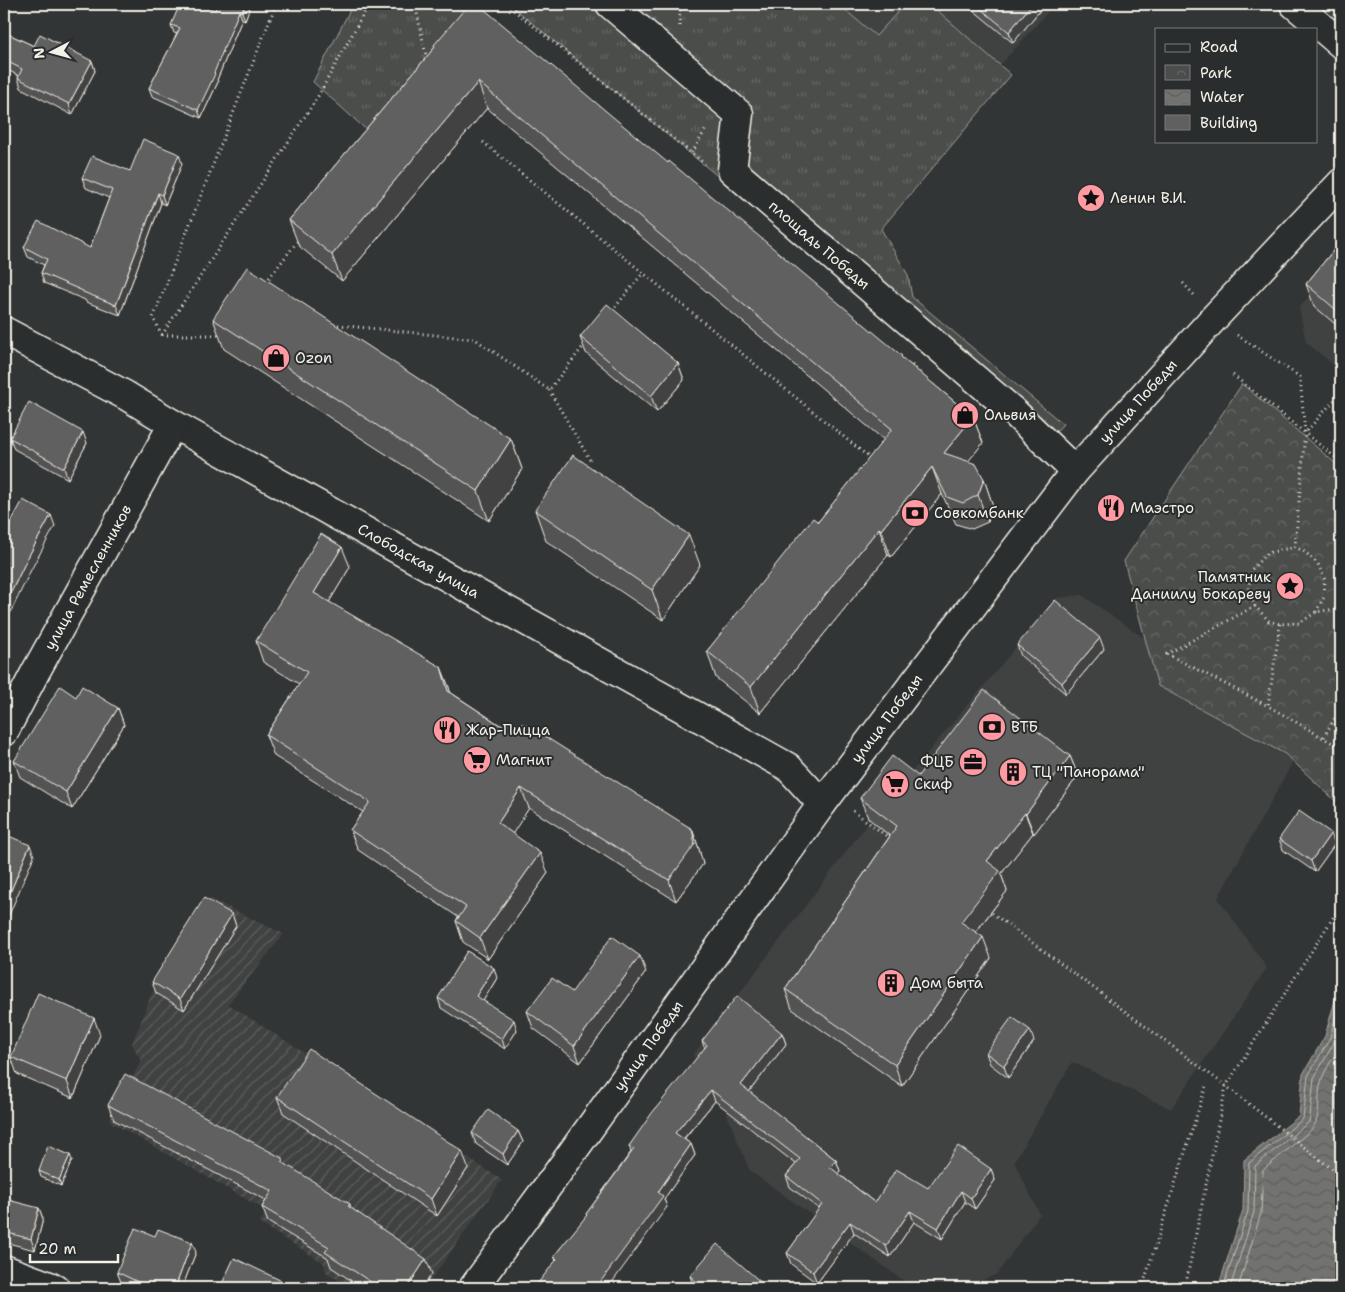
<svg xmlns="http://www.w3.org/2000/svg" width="1345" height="1292" viewBox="0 0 1345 1292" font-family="'Shantell Sans',sans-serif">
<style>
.built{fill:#404242}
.industrial{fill:url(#industrial-furrows)}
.grass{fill:url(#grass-tufts);stroke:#a09f9a}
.park{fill:url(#park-crowns);stroke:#a09f9a}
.water{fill:url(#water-waves);stroke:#a6a5a0}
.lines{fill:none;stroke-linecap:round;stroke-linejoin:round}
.shore{stroke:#c0bfb8;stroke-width:1}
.street-casing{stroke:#f4f1e8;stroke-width:31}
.secondary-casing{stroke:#f4f1e8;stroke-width:31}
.path{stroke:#f4f1e8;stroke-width:3;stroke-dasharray:1 4;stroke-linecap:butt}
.street{stroke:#2a2d2e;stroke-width:28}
.secondary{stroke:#2a2d2e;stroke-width:28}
.wall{fill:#525352;stroke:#f4f1e8}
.shaded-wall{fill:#424342;stroke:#f4f1e8}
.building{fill:#5f605f;stroke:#f4f1e8}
.labels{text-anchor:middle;stroke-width:4;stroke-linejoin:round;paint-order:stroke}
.poi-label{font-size:15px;fill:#f4f1e8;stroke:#2a2d2e;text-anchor:start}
.street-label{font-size:15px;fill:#f4f1e8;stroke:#2a2d2e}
</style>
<defs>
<pattern id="industrial-furrows" width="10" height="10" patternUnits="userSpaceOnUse" patternTransform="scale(1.25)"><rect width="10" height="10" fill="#404242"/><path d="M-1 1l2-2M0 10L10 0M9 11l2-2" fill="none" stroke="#5c5e5d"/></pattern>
<pattern id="grass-tufts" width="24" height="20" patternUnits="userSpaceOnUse" patternTransform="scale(1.25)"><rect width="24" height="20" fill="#4b4d4c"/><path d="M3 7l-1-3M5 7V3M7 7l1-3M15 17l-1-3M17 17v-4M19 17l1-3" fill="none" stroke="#666766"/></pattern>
<pattern id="park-crowns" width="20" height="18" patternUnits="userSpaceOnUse" patternTransform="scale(1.25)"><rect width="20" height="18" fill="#4b4d4c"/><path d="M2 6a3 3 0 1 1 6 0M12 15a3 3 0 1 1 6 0" fill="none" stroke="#666766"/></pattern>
<pattern id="water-waves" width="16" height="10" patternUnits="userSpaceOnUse" patternTransform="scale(1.25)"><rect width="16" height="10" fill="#727370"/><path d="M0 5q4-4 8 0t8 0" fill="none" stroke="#5e5e5b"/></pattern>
</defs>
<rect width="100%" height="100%" fill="#323535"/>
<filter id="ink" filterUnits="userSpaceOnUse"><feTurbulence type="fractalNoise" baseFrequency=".02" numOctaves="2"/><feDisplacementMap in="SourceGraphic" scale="10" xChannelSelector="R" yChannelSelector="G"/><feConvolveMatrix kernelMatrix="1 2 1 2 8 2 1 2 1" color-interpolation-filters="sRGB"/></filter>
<g filter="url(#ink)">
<!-- built -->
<path class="built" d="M838 4H1055L977 91 939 97Z
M1316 4H1341V26Z
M1341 262V371L1306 342 1299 308Z
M1082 595 1301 747 1218 898 1267 968 1171 1109 1072 1062 1014 1162 1040 1214 997 1274 965 1288H914L750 1171 727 1115 726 1095 700 1069 693 1055 858 836 1057 598Z"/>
<!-- industrial -->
<path class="industrial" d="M211 899 284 934 228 1004 502 1180 425 1288H349L325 1271 324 1263 259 1223 267 1211 109 1121 141 1061 132 1044 152 993Z"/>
<!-- grass -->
<path class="grass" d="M353 4H484L380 142 313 82Z
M509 4H838L876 36 905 4H930L1011 75 881 229 908 275 912 297 1063 424 1053 435 1030 434Z"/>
<!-- park -->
<path class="park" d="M1242 384 1341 468V806L1285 754 1158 686 1124 561Z"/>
<!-- water -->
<path class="water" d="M1341 985V1288H1218L1243 1210 1244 1160 1299 1116 1303 1074 1325 1036 1337 993Z"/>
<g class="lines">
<!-- shore -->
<path class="shore" d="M1223 1288 1248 1211 1249 1163 1303 1119 1308 1076 1330 1038 1341 997
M1230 1288 1254 1212 1255 1166 1309 1122 1310 1117 1314 1078 1335 1041 1341 1020
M1238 1288 1261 1213 1263 1170 1310 1131C1324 1117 1315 1096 1322 1079 1326 1067 1335 1056 1341 1045"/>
<defs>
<g id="street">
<path id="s1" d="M610 4 739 114 732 170 1014 412 1075 471"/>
<path d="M1294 4 1341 44"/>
<path d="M4 1269 55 1288"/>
</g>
<g id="secondary">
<path id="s2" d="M4 331 125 395 173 424 788 767 822 804"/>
<path id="s3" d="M4 732 36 671 173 424"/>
<path id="s4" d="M473 1288 556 1175 822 804 1075 471 1214 318 1341 183"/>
</g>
</defs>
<!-- street casing -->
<use href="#street" class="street-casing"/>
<!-- secondary casing -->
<use href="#secondary" class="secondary-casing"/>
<!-- path -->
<path class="path" d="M415 4 427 60
M506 4 705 164
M680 26V4
M483 142 871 459
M692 153 707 127
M266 282 300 238
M1183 283 1196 297
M612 311 643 273
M338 325 475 339 549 390 586 343
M162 335H218L221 332
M162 335 317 98 369 4
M162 335 153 318 276 4
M1237 335 1300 377 1305 433 1339 395 1341 397
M912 365 922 375
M1233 375 1341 462
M549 390 590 460
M1295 547 1305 433
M1255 606 1167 654 1268 706
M1316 612 1324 597 1325 580 1318 564 1305 552 1295 547 1267 553 1251 570 1248 593 1255 606 1269 621 1280 624 1300 623 1316 612 1341 608
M1280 624 1268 706 1341 748
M1324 737 1341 707
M853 811 892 840
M988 910 1226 1086 1341 1176
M1142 1288 1206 1086
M1185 1288 1226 1086 1341 905"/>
<!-- street -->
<use href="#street" class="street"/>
<!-- secondary -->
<use href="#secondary" class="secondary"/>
</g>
<!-- wall -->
<path class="wall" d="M251 4 245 20 242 19 217 80 218 82 201 118 152 96 149 88 177 34 174 33 171 25 215 10Z
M966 4H1045L1013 43Z
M4 32 34 46 92 61 95 71 72 115 21 88 18 78 19 76 4 68Z
M434 45 903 359 973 417 983 443 968 461 984 479 993 506 988 522 972 529 956 524 942 494 891 557 888 555 760 713 716 678 707 651 818 522 884 440 487 108 342 281 299 246 289 220 435 47Z
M182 164 165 205 161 203 120 315 86 302 85 300 44 283 41 273 44 265 28 257 24 247 90 248 109 198 86 188 82 178Z
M1341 241V329L1314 306 1306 284Z
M213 319 511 439 522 469 489 521 224 349Z
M580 337 678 363 684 380 657 412 586 353Z
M10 438 87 443 68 479 14 449Z
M535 510 700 565 663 620 546 541Z
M350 567 329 602 449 687 450 692 500 725 692 829 699 849 703 864 676 901 529 808 512 833 548 873 488 959 463 942 456 921 458 917 358 850 350 830 363 812 274 756 266 735 299 684 263 662 256 641Z
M1017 645 1104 649 1066 694 1021 656Z
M76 697 118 708 124 725 72 809 20 777 14 761Z
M1070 756 1078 776 1034 834 1033 833 1001 874 1007 891 976 932 991 958 902 1086 792 1009 785 989 890 836 868 818 860 798 918 776Z
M1279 839 1335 844 1315 872 1283 850Z
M232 914 236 926 184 1010 156 993 152 982Z
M646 972 580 1063 533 1028 527 1011 572 992Z
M497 978 483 1001 517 1030 505 1049 441 1008 438 998Z
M782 1033 786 1044 749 1092 836 1160 840 1171 838 1173 875 1203 928 1188 991 1169 995 1180 975 1209 965 1202 942 1239 914 1222 890 1257 854 1233 817 1283 791 1264 787 1253 819 1209 790 1187 786 1176 796 1164 715 1101 684 1139 691 1144 695 1155 664 1199 667 1207 556 1261 554 1256 587 1216 586 1214 631 1152 629 1146 705 1049 702 1041Z
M100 1035 73 1098 17 1074 11 1057Z
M1034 1041 1008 1078 990 1064 986 1053Z
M277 1097 468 1168 437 1216 283 1113Z
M108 1105 350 1204 351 1208 432 1274 422 1288H362L331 1267 328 1258 268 1222 262 1207 266 1200 114 1120Z
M518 1131 523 1142 507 1165 476 1144 472 1133Z
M72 1160 61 1186 41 1177 39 1171Z
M39 1208 43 1219 35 1250 4 1242V1214Z
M196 1252 182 1288H135L121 1282 117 1272Z
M690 1276 765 1288H695L694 1287Z"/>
<!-- shaded-wall -->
<path class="shaded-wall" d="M245 4H251L245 20 242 12Z
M1032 4H1045L1013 43 1009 32Z
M239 11 242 19 217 80 218 82 201 118 198 110Z
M92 61 95 71 72 115 69 104Z
M478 82 487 108 342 281 332 255Z
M179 154 182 164 165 205 162 195Z
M158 193 161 203 120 315 116 305Z
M678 363 684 380 657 412 651 396Z
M973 417 983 443 954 479 944 453Z
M83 432 87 443 68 479 64 468Z
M511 439 522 469 489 521 478 491Z
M932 467 942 494 891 557 881 530Z
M984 479 993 506 988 522 978 495Z
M51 515 55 526 31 570 4 626V607L27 559Z
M879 528 888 555 760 713 751 687Z
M689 535 700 565 663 620 652 590Z
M342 547 350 567 322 614 314 593Z
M1100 638 1104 649 1066 694 1062 683Z
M441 667 449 687 455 711 448 691Z
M118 708 124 725 72 809 66 792Z
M1070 756 1078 776 1034 834 1026 814Z
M521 788 529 808 506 844 498 823Z
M1025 813 1033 833 1001 874 1007 891 968 942 961 922 987 861Z
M692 829 699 849 703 864 676 901 669 880Z
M1331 833 1335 844 1315 872 1311 861Z
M30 845 34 856 4 927V907Z
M540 853 548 873 488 959 480 938Z
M232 914 236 926 184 1010 180 999Z
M983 937 991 958 902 1086 895 1065Z
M640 956 646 972 580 1063 574 1046Z
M494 968 497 978 480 1006 476 996Z
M94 1018 100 1035 73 1098 67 1081Z
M514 1020 517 1030 505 1049 502 1039Z
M1030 1030 1034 1041 1008 1078 1004 1066Z
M782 1033 786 1044 745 1097 741 1085Z
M711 1090 715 1101 679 1144 675 1133Z
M518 1131 523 1142 507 1165 503 1154Z
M691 1144 695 1155 664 1199 667 1207 608 1288H596L658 1192Z
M462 1151 468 1168 437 1216 431 1199Z
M70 1155 72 1160 61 1186 59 1180Z
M836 1160 840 1171 834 1178 830 1167Z
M991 1169 995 1180 975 1209 971 1198Z
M961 1191 965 1202 942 1239 938 1228Z
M39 1208 43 1219 35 1250 31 1239Z
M910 1211 914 1222 890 1257 886 1246Z
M850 1222 854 1233 817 1283 813 1272Z
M192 1242 196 1252 182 1288H175Z
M426 1259 432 1274 422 1288H407Z
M284 1282 286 1288H281Z
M763 1284 765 1288H759Z"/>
<!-- building -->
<path class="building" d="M180 4H199L215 10 217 4H245L242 12 239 11 214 73 215 74 198 110 149 88 180 28 171 25Z
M469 4H478L668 163 669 161 902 356 901 357 973 417 944 453 976 464 984 479 978 495 963 503 947 497 932 467 881 530 879 528 751 687 707 651 813 518 818 522 892 429 478 82 332 255 289 220 435 47 434 45Z
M975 4H1032L1009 32Z
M4 32 34 46 40 34 92 61 69 104 18 78 22 69 4 60Z
M143 139 179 154 162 195 158 193 116 305 83 292V291L41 273 47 259 24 247 38 221 90 248 112 190 82 178 92 156 130 171Z
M1341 241V314L1306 284Z
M247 267 511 439 478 491 213 319Z
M607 304 678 363 651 396 580 337Z
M29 402 83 432 64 468 10 438Z
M573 455 689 535 652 590 535 510Z
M23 500 51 515 27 559 4 607V535Z
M321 534 342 547 314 593 441 667 448 691 500 725 525 724 692 829 695 844 669 880 521 788 498 823 540 853 480 938 456 921 466 907 350 830 370 802 266 735 307 672 256 641Z
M1055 600 1100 638 1062 683 1017 645Z
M60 686 76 697 82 686 118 708 66 792 14 761Z
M984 690 1070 756 1026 814 1025 813 987 861 1000 871 961 922 983 937 895 1065 785 989 897 826 860 798 892 756 918 776Z
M1299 811 1331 833 1311 861 1279 839Z
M4 834 30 845 4 907Z
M204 898 232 914 180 999 152 982Z
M612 936 640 956 574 1046 527 1011 552 978 572 992Z
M467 951 494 968 476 996 514 1020 502 1039 438 998Z
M38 993 94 1018 67 1081 11 1057Z
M737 996 782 1033 741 1085 836 1160 830 1167 875 1203 896 1169 928 1188 958 1146 991 1169 971 1198 961 1191 938 1228 910 1211 886 1246 850 1222 813 1272 787 1253 822 1204 786 1176 800 1159 711 1090 675 1133 691 1144 658 1192 663 1196 596 1288H534L557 1259 554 1256 587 1215 586 1214 634 1149 629 1146 652 1113 707 1045 702 1041Z
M1012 1017 1030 1030 1004 1066 986 1053Z
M309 1049 462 1151 431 1199 277 1097Z
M125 1074 284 1159 282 1162 350 1204 348 1206 426 1259 407 1288H380L325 1252 329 1247 262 1207 272 1191 108 1105Z
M488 1110 518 1131 503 1154 472 1133Z
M48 1146 70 1155 59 1180 39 1171Z
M8 1200 39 1208 31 1239 4 1232V1214Z
M135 1228 155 1236 158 1229 192 1242 175 1288H155L138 1282 117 1272Z
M717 1244 763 1284 759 1288H704L690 1276Z
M234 1258 284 1282 281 1288H220Z"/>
</g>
<!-- icons -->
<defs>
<symbol id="sight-disc" viewBox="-11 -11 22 22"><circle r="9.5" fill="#ff9aa2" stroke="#2a2d2e"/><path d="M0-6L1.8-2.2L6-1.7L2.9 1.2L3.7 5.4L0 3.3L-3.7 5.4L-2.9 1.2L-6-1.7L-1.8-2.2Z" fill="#111"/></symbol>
<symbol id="shop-disc" viewBox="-11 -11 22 22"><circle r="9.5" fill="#ff9aa2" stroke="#2a2d2e"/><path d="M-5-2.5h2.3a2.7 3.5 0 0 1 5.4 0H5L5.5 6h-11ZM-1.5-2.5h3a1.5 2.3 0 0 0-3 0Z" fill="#111"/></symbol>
<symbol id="restaurant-disc" viewBox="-11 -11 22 22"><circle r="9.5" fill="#ff9aa2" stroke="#2a2d2e"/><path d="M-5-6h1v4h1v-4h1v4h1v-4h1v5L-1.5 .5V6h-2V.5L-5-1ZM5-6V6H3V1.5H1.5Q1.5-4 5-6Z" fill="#111"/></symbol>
<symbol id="bank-disc" viewBox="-11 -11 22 22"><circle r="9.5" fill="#ff9aa2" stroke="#2a2d2e"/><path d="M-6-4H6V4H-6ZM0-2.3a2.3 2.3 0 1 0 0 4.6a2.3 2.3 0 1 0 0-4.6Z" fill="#111"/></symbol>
<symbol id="supermarket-disc" viewBox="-11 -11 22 22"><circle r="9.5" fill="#ff9aa2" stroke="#2a2d2e"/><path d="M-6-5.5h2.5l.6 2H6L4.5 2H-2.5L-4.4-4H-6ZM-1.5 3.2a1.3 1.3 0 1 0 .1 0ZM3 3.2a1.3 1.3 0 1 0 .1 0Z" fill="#111"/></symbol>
<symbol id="office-disc" viewBox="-11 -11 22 22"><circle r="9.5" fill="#ff9aa2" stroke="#2a2d2e"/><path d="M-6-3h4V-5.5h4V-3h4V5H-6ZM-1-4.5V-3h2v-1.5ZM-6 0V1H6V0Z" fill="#111"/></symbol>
<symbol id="building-disc" viewBox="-11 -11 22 22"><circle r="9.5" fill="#ff9aa2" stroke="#2a2d2e"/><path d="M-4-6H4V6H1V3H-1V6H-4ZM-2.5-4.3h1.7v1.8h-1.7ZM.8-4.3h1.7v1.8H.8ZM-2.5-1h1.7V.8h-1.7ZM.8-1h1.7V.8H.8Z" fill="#111"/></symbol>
</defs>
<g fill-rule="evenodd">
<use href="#sight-disc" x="1075" y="182" width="32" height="32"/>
<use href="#shop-disc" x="260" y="342" width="32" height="32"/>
<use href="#shop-disc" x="949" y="399" width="32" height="32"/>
<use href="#restaurant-disc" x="1095" y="492" width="32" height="32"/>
<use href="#bank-disc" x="899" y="497" width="32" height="32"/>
<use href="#sight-disc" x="1274" y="570" width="32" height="32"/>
<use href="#bank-disc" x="976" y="711" width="32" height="32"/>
<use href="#restaurant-disc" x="431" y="714" width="32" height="32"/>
<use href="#supermarket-disc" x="461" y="744" width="32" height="32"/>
<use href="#office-disc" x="957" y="746" width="32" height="32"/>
<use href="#building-disc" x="997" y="756" width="32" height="32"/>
<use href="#supermarket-disc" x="879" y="768" width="32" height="32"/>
<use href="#building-disc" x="875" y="967" width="32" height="32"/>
</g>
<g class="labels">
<!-- poi labels -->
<g class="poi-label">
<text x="1110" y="203">Ленин В.И.</text>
<text x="295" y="363">Ozon</text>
<text x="984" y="420">Ольвия</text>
<text x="1130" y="513">Маэстро</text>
<text x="934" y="518">Совкомбанк</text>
<text x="1271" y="582" text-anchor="end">Памятник<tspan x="1271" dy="17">Даниилу Бокареву</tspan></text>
<text x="1011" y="732">ВТБ</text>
<text x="466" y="735">Жар-Пицца</text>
<text x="496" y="765">Магнит</text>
<text x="954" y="767" text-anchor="end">ФЦБ</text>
<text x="1032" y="777">ТЦ "Панорама"</text>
<text x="914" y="789">Скиф</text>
<text x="910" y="988">Дом быта</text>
</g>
<!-- street labels -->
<g class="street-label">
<text dy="5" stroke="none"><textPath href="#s1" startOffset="341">площадь Победы</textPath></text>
<text dy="5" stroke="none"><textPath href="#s4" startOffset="1109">улица Победы</textPath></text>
<text dy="5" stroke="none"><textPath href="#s2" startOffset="474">Слободская улица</textPath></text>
<text dy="5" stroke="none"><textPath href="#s3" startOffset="176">улица Ремесленников</textPath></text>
<text dy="5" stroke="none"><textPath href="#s4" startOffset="704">улица Победы</textPath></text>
<text dy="5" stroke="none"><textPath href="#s4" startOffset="299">улица Победы</textPath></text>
</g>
</g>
<!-- margin -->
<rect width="1345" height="1292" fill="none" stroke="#2a2d2e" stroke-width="20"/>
<rect x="10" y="10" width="1325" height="1272" fill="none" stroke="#f4f1e8" stroke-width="2" filter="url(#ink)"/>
<!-- legend -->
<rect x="1155" y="28" width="162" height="115" fill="#2a2d2e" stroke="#7b7b78"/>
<rect x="1165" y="44" width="25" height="8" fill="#2a2d2e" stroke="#7b7b78"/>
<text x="1200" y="52" font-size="15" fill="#f4f1e8">Road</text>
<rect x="1165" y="65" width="25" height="15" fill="url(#park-crowns)" stroke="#7b7b78"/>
<text x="1200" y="78" font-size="15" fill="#f4f1e8">Park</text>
<rect x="1165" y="90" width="25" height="15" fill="url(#water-waves)" stroke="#7b7b78"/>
<text x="1200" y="102" font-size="15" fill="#f4f1e8">Water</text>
<rect x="1165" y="115" width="25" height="15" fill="#5f605f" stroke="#7b7b78"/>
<text x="1200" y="128" font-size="15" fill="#f4f1e8">Building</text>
<!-- north arrow -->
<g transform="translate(52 52) rotate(264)" stroke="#2a2d2e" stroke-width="4" paint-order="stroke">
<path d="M0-4L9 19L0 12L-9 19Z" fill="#f4f1e8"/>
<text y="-8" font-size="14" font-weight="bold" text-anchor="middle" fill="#f4f1e8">N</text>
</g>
<!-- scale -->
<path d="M30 1254v8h88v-8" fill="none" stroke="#f4f1e8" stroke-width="2.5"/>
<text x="38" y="1254" font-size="15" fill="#f4f1e8" stroke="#2a2d2e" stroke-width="4" paint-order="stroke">20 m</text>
</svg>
